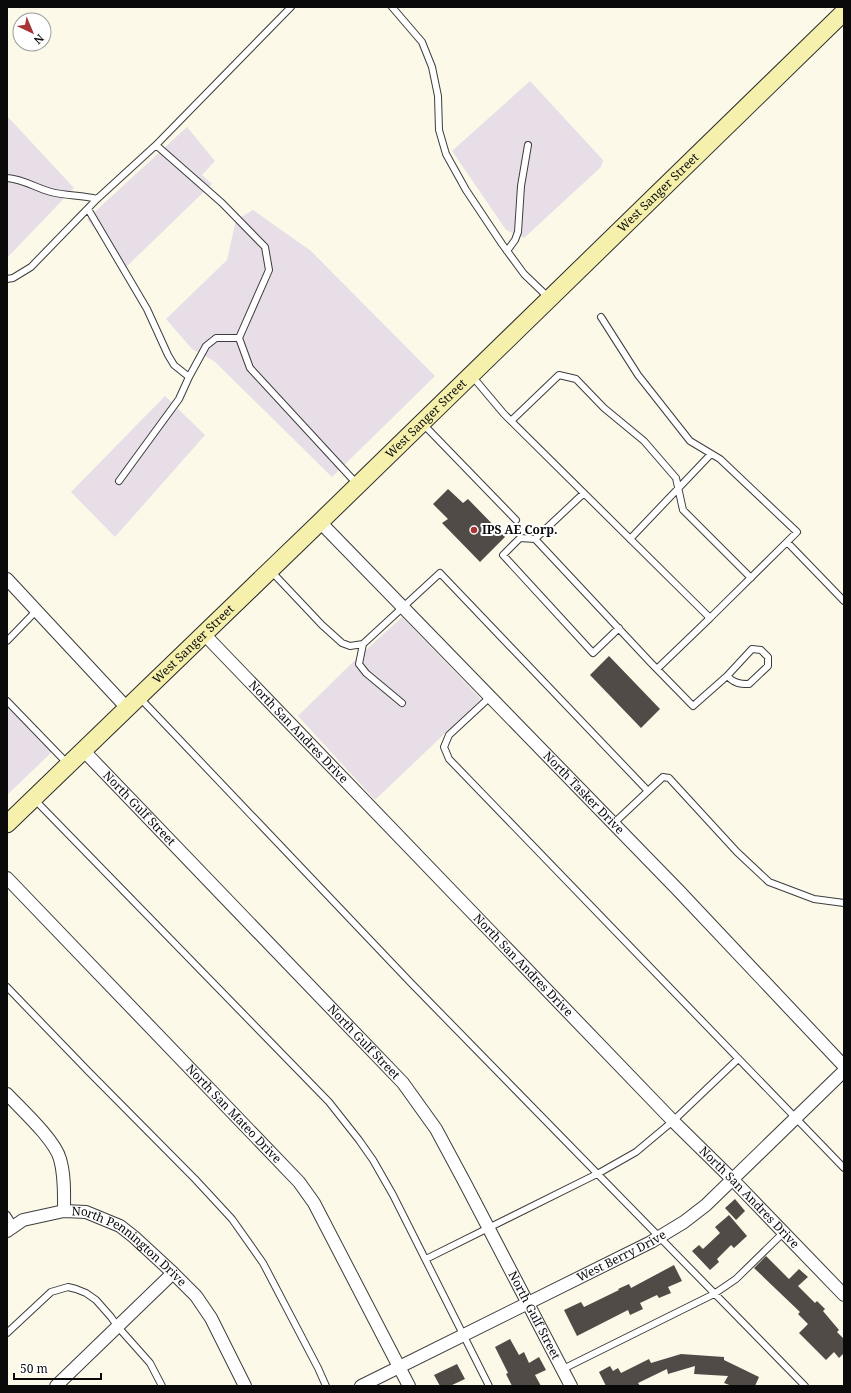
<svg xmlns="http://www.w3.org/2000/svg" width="851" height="1393" viewBox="0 0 851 1393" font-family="'Noto Serif',serif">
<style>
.industrial{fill:#e7dee8}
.building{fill:#514b47}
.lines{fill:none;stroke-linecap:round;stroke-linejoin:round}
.service-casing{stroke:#3d3d3d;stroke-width:8}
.minor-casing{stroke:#3d3d3d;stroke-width:14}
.secondary-casing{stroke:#2c2c2c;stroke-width:19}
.service{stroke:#fff;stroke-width:6}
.minor{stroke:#fff;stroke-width:12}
.secondary{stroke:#f5f0ac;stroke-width:17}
.poi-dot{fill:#a73434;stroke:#fff;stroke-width:1.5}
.labels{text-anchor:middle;stroke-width:4;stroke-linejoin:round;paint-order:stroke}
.street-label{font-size:12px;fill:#0a0a0a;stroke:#fff}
.poi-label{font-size:12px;font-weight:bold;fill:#0a0a0a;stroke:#fff;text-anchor:start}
</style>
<rect width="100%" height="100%" fill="#fcf9e9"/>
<!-- industrial -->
<path class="industrial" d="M530 81 603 160 601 167 524 238 506 230 452 151Z
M7 116 74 188 7 258Z
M187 127 215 161 202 175 212 184 125 268 87 219Z
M253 210 311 251 435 376 332 477 214 361 192 349 166 319 227 260 236 220Z
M165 396 205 435 115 537 71 492Z
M402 617 481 699 375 800 298 716 354 661Z
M7 706 52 752 7 795Z"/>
<!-- building -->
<path class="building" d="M448 489 463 503 468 499 505 537 480 562 442 523 448 519 433 504Z
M609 656 660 709 641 728 590 675Z
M735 1199 745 1211 736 1220 725 1208Z
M729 1215 747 1236 734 1248 731 1245 717 1259 719 1262 710 1270 692 1251 699 1245 703 1249 720 1233 715 1227Z
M766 1256 789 1279 799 1269 808 1277 798 1286 815 1303 817 1301 825 1309 823 1311 839 1330 837 1332 844 1339V1353L839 1358 834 1352 826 1360 799 1333 808 1324 798 1314 800 1312 754 1268Z
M674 1265 682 1281 668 1287 671 1293 659 1298 657 1295 640 1303 643 1309 630 1315 628 1310 577 1336 564 1310 581 1302 584 1307 619 1290 618 1289 629 1284 631 1288Z
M510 1339 519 1355 524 1352 529 1363 539 1357 546 1370 535 1375 541 1386H512L506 1374 508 1373 495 1347Z
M681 1354 724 1357V1360L759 1377 755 1386H732L724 1383 728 1376 694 1374 695 1366 668 1374 667 1369 638 1383 640 1386H606L599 1372 610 1366 613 1371 618 1368 621 1373 649 1359 651 1363Z
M457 1364 465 1379 450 1386H440L434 1375Z"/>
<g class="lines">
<defs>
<path id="service" d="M392 7 422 42 432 67 438 96 439 130 446 154 466 190 502 244 524 274 549 298
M156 145 222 203 265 247 269 270 239 338 250 368 357 484
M7 178C23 179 36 188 51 192 66 196 82 195 97 199
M88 209 147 309 168 355 174 365 189 377
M507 251 515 240 518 232 521 186 528 145
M7 279 13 278 31 267 97 199 156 145 291 7
M472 376 504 414 710 618 797 532 720 459 690 441 638 375 601 317
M511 421 559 375 576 379 604 408 644 441 676 478 683 510 751 578
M423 424 516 520
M119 481 179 399 189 377 206 346 216 338H239
M584 493 535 539 651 663 693 706 727 676 752 649 761 650 768 657V666L749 684C739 684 734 683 727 676
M535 539 520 538 503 555 593 653 619 628
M630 539 711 454
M787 542 844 601
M271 571 322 625 342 643 350 646 363 644
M7 641 37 610
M657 669 710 618
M139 697 411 983 805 1386
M490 697 449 735 444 747 449 759 844 1168
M7 701 67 763
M402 703 366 673 359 664 363 644 440 573 648 791
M35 800 329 1102 359 1140 373 1160 393 1195 489 1386
M613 824 663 777 669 778 737 852 769 882 814 899 844 903
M7 987 89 1072 195 1179 232 1219 263 1263 318 1368 326 1386
M7 1215 14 1226
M426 1259 599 1173 636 1152 673 1121 738 1059
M7 1333 51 1292 68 1287 76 1289 86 1293 96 1300 111 1317 118 1327 150 1363 162 1386
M563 1369 714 1294 736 1279 783 1233"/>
<g id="minor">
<path id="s1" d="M320 522 679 891 844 1066"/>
<path d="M7 579 127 708"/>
<path id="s2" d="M204 634 673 1121 732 1179 844 1295"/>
<path id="s3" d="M83 750 403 1083 436 1129 465 1183 571 1386"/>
<path id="s4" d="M7 878 299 1182 314 1203 409 1386"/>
<path d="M7 1094C21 1109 55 1140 60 1159 65 1176 64 1194 64 1211"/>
<path id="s5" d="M7 1231 23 1220 64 1211 86 1212 120 1226 134 1237 173 1273 196 1296 211 1318 245 1386"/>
<path d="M56 1386 173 1273"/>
<path id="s6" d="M361 1386 651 1242 684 1222 706 1205 844 1071"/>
</g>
<g id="secondary">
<path id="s7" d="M7 824 320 522 844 12"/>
</g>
</defs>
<!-- service casing -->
<use href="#service" class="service-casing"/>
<!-- minor casing -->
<use href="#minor" class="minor-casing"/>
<!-- secondary casing -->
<use href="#secondary" class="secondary-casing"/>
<!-- service -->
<use href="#service" class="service"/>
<!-- minor -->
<use href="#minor" class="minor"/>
<!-- secondary -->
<use href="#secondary" class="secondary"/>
</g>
<!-- markers -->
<circle class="poi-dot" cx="474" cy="530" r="4"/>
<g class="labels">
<!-- street labels -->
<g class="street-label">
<text dy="4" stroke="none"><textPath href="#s7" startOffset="907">West Sanger Street</textPath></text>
<text dy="4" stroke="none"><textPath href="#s7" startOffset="583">West Sanger Street</textPath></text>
<text dy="4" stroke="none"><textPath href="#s7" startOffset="259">West Sanger Street</textPath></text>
<text dy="4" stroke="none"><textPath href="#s2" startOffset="136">North San Andres Drive</textPath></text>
<text dy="4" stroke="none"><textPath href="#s1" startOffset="378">North Tasker Drive</textPath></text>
<text dy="4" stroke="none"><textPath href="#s3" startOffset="81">North Gulf Street</textPath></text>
<text dy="4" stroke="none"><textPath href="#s2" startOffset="460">North San Andres Drive</textPath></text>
<text dy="4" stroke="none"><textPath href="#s3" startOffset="405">North Gulf Street</textPath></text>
<text dy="4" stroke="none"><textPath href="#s4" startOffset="327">North San Mateo Drive</textPath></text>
<text dy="4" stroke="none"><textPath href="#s2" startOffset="784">North San Andres Drive</textPath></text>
<text dy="4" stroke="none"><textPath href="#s5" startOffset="138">North Pennington Drive</textPath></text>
<text dy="4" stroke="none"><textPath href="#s6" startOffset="291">West Berry Drive</textPath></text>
<text dy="4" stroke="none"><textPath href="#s3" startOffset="729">North Gulf Street</textPath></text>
</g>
<!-- poi labels -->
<g class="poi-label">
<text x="482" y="534">IPS AE Corp.</text>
</g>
</g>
<!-- border -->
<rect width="851" height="1393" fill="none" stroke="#0a0a0a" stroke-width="16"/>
<!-- north arrow -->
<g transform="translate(32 32) rotate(136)"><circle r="19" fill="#ffffff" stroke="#9d9d9d"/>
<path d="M0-3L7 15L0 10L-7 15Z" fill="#a73434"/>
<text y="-6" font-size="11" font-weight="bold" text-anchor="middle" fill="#0a0a0a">N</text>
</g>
<!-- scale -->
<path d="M14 1373v6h87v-6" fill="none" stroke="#0a0a0a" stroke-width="2"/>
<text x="20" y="1373" font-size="12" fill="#0a0a0a" stroke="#ffffff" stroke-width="3" paint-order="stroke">50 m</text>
</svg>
